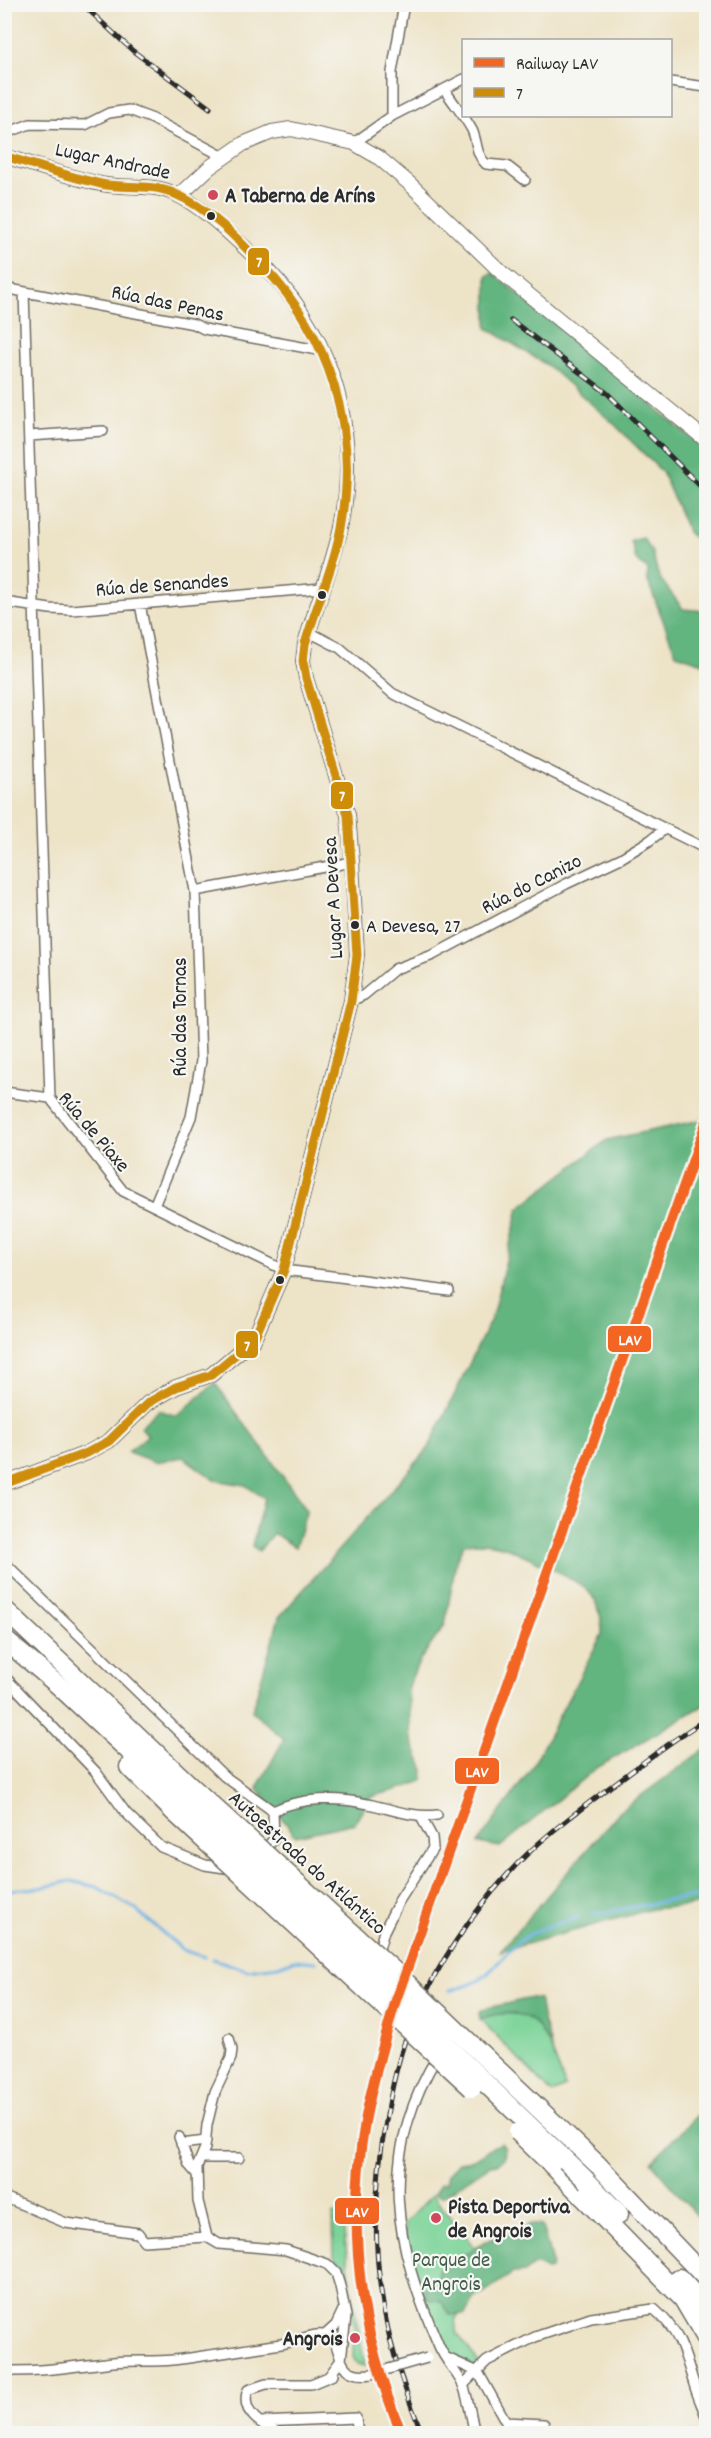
<svg xmlns="http://www.w3.org/2000/svg" width="711" height="2438" viewBox="0 0 711 2438" font-family="Dekko,sans-serif">
<style>
.green{fill:#7bd398;stroke:#537f62;stroke-width:1.5}
.forest{fill:#64b580;stroke:#487056;stroke-width:1.5}
.lines{fill:none;stroke-linecap:round;stroke-linejoin:round}
.stream{stroke:#6fb3e5;stroke-width:3}
.street-casing{stroke:#6f6b62;stroke-width:12}
.secondary-casing{stroke:#6f6b62;stroke-width:16}
.highway-casing{stroke:#6f6b62;stroke-width:21}
.street{stroke:#fff;stroke-width:9}
.secondary{stroke:#fff;stroke-width:14}
.highway{stroke:#fff;stroke-width:18}
.rail-casing{stroke:#2b2b2b;stroke-width:5}
.rail{stroke:#f6f6f2;stroke-width:3;stroke-dasharray:9;stroke-linecap:butt}
.street-bridge-casing{stroke:#6f6b62;stroke-width:12;stroke-linecap:butt}
.highway-bridge-casing{stroke:#6f6b62;stroke-width:21;stroke-linecap:butt}
.street-bridge{stroke:#fff;stroke-width:9}
.highway-bridge{stroke:#fff;stroke-width:18}
.bus-1-casing{stroke:#f6f6f2;stroke-width:14}
.bus-1{stroke:#ce8d09;stroke-width:9}
.rail-1-casing{stroke:#f6f6f2;stroke-width:15}
.rail-1{stroke:#f26522;stroke-width:10}
.poi-dot{fill:#d1495b;stroke:#f6f6f2;stroke-width:2}
.bus-dot{fill:#2b2b2b;stroke:#f6f6f2;stroke-width:2}
.labels{text-anchor:middle;stroke-width:4.5;stroke-linejoin:round;paint-order:stroke}
.bus-label{font-size:20px;fill:#2b2b2b;stroke:#f6f6f2;text-anchor:start}
.street-label{font-size:21px;fill:#2b2b2b;stroke:#f6f6f2}
.poi-label{font-size:21px;font-weight:bold;fill:#2b2b2b;stroke:#f6f6f2;text-anchor:start}
.park-label{font-size:21px;fill:#435d4c;stroke:#f6f6f2}
.line-badge{stroke:#f6f6f2;stroke-width:2}
.badge-label{font-size:16px;text-anchor:middle;font-weight:bold;fill:#fff}
</style>
<rect width="100%" height="100%" fill="#f6f6f2"/>
<filter id="ink" filterUnits="userSpaceOnUse"><feTurbulence type="fractalNoise" baseFrequency=".0167" numOctaves="2"/><feDisplacementMap in="SourceGraphic" scale="12" xChannelSelector="R" yChannelSelector="G"/><feConvolveMatrix kernelMatrix="1 2 1 2 8 2 1 2 1" color-interpolation-filters="sRGB"/></filter>
<filter id="wash" filterUnits="userSpaceOnUse"><feTurbulence type="fractalNoise" baseFrequency=".008" numOctaves="4" result="noise"/><feDisplacementMap in="SourceGraphic" scale="24" xChannelSelector="R" yChannelSelector="G"/><feGaussianBlur stdDeviation="1.35" result="paint"/><feColorMatrix in="noise" values="0 0 0 0 0 0 0 0 0 0 0 0 0 0 0 0 0 1.4 0 .05"/><feComposite in="paint" operator="in"/></filter>
<g filter="url(#wash)">
<rect width="100%" height="100%" fill="#ede3c7"/>
<!-- green -->
<path class="green" d="M493 2014C502 2014 514 2012 522 2015 546 2023 558 2066 565 2087L552 2093 480 2019Z
M432 2195 465 2234 496 2277 467 2305 455 2320 457 2333 479 2363 475 2367 445 2352 409 2256 404 2224Z
M333 2214H339L342 2217 352 2294 365 2366 357 2364 353 2357 354 2329 346 2272 343 2264 334 2257Z"/>
<!-- forest -->
<path class="forest" d="M493 273 706 450V549L688 532 662 472 613 423 547 365 487 328V276Z
M643 538 652 552 659 577 683 609 706 611V664L676 654 647 579 648 570 636 560 631 541Z
M706 1119V1704L595 1769 500 1847 478 1843 531 1769 602 1634C602 1619 599 1602 588 1591 578 1580 521 1553 505 1547 492 1543 477 1542 464 1544L456 1561 445 1625 420 1660 408 1686 411 1739 424 1770 423 1780C411 1788 386 1792 370 1797L355 1823 296 1836 257 1788 284 1739 252 1711 279 1617 428 1449 492 1317 519 1208 607 1140Z
M215 1383 307 1510 295 1547 273 1533 259 1551 252 1546 264 1498 245 1485 215 1480 183 1457 155 1462 128 1452 148 1435 140 1427 158 1410 177 1416Z
M706 1748V1904L652 1909 500 1951 620 1811Z
M531 1998 539 1999 543 2020 551 2046C545 2039 541 2030 534 2023 521 2009 496 2013 480 2019L479 2013 488 2008Z
M706 2106V2226L651 2162Z
M501 2143 505 2148 504 2158 497 2164 490 2165 442 2197 434 2194 440 2184 446 2183 448 2174 459 2162C479 2162 486 2148 501 2143Z
M529 2224 542 2226 552 2263 551 2269 547 2270 538 2265H534L525 2272 513 2273 474 2299 465 2314 451 2315 441 2301 428 2299 425 2289 438 2278V2270L446 2263 456 2260 487 2241 497 2236 515 2233Z"/>
<g class="lines">
<!-- stream -->
<path class="stream" d="M4 1890 40 1888 71 1881 97 1887 135 1909 183 1950 204 1957
M592 1915 669 1900 706 1896
M213 1959 247 1970 278 1966 294 1960 316 1962
M450 1990C491 1983 492 1964 521 1940 537 1928 559 1923 578 1918"/>
</g>
</g>
<g filter="url(#ink)">
<g class="lines">
<defs>
<path id="street" d="M670 82 706 87
M445 90C453 103 464 115 472 130 478 142 475 154 486 164L507 166 525 180
M392 116V72L404 4
M4 134 30 124 85 125 109 113 129 110 153 119 224 157
M354 143 392 116 464 79
M4 288 194 324 204 329 323 351
M24 292 50 1098
M29 436 103 431
M4 602 50 609 72 610 322 588
M140 604 195 891 201 1061 191 1117 154 1206
M309 632 340 648 392 693 706 849
M195 891 352 862
M351 1001 364 995 395 969 433 955 566 884 621 858 649 841 665 829
M4 1092 50 1098 123 1191 284 1270 449 1291
M4 1562 224 1776 273 1811 274 1839 261 1854
M4 1676 96 1772 126 1813 161 1847 205 1865 225 1868 232 1866
M273 1811C300 1797 339 1797 368 1804 392 1809 412 1818 437 1815
M377 1956 384 1931 399 1901 433 1848 432 1837 421 1817
M438 2055C376 2157 394 2243 439 2346 445 2360 456 2371 463 2385 469 2400 471 2418 475 2434
M179 2137 189 2165 196 2173
M181 2144 206 2141
M202 2158H239
M4 2197 66 2223 138 2233 144 2241 207 2237 219 2244 286 2250 327 2264 336 2273 340 2286 346 2316 341 2360 329 2376
M207 2237 198 2201 197 2167 205 2148 207 2125 215 2092 231 2058 232 2050 229 2038
M325 2335 336 2325 343 2310
M445 2357 478 2372 506 2422 544 2424
M4 2371C41 2372 77 2366 113 2362 133 2360 153 2362 173 2360 209 2356 245 2349 281 2344 293 2342 304 2337 316 2335 352 2331 324 2380 371 2374
M463 2385 487 2361 535 2337 591 2318 654 2309C681 2332 684 2353 694 2384 697 2395 702 2405 706 2416
M261 2422 356 2418 358 2434
M283 2434C264 2427 239 2413 248 2390L266 2384H311L333 2375"/>
<path id="secondary" d="M4 156C36 165 68 177 101 184 124 189 150 183 173 193 203 206 231 235 255 257 329 327 360 421 342 522 334 563 317 603 305 644L303 661 306 678 348 815 352 862 357 955 351 1001 284 1270 254 1339 211 1375 176 1387 148 1403 109 1441 87 1453 4 1484
M179 196 210 167 243 144 272 132 291 129 354 143 378 157 410 184 502 273 706 440"/>
<path id="highway" d="M4 1609 195 1790
M4 1639 58 1685 185 1803
M129 1767 174 1812
M551 2164 683 2299 706 2338
M597 2164 706 2278
M587 2181 619 2214
M679 2278 706 2307"/>
</defs>
<!-- street casing -->
<use href="#street" class="street-casing"/>
<!-- secondary casing -->
<use href="#secondary" class="secondary-casing"/>
<!-- highway casing -->
<use href="#highway" class="highway-casing"/>
<!-- street -->
<use href="#street" class="street"/>
<!-- secondary -->
<use href="#secondary" class="secondary"/>
<!-- highway -->
<use href="#highway" class="highway"/>
<defs>
<path id="rail" d="M82 4 133 51 210 108
M511 320 607 393 706 492
M423 2434C416 2420 411 2405 406 2391 373 2302 369 2208 387 2115 393 2081 401 2046 415 2015 438 1965 470 1916 507 1875 537 1841 574 1814 610 1787 642 1763 673 1740 706 1719"/>
</defs>
<!-- rail casing -->
<use href="#rail" class="rail-casing"/>
<!-- rail -->
<use href="#rail" class="rail"/>
<defs>
<path id="street-bridge" d="M371 2374 427 2358"/>
<path id="highway-bridge" d="M195 1790 393 1970 597 2164
M185 1803C323 1925 454 2053 587 2181
M174 1812 472 2088
M518 2132 551 2164"/>
</defs>
<!-- street-bridge casing -->
<use href="#street-bridge" class="street-bridge-casing"/>
<!-- highway-bridge casing -->
<use href="#highway-bridge" class="highway-bridge-casing"/>
<!-- street-bridge -->
<use href="#street-bridge" class="street-bridge"/>
<!-- highway-bridge -->
<use href="#highway-bridge" class="highway-bridge"/>
<defs>
<path id="bus-1" d="M4 156C36 165 68 177 101 184 124 189 150 183 173 193 208 207 239 240 264 267 330 336 358 427 342 522 335 564 317 604 305 644L303 661 306 678 348 815 357 955 351 1001 284 1270 254 1339 211 1375 176 1387 148 1403 109 1441 87 1453 4 1484"/>
</defs>
<!-- bus-1 casing -->
<use href="#bus-1" class="bus-1-casing"/>
<!-- bus-1 -->
<use href="#bus-1" class="bus-1"/>
<defs>
<path id="rail-1" d="M402 2434C360 2334 346 2229 365 2122 372 2082 384 2042 395 2003L706 1123"/>
</defs>
<!-- rail-1 casing -->
<use href="#rail-1" class="rail-1-casing"/>
<!-- rail-1 -->
<use href="#rail-1" class="rail-1"/>
</g>
</g>
<!-- markers -->
<g class="poi-dot">
<circle cx="213" cy="195" r="6"/>
<circle cx="436" cy="2218" r="6"/>
<circle cx="355" cy="2338" r="6"/>
</g>
<g class="bus-dot">
<circle cx="211" cy="216" r="5"/>
<circle cx="322" cy="595" r="5"/>
<circle cx="355" cy="925" r="5"/>
<circle cx="280" cy="1280" r="5"/>
</g>
<g class="labels">
<!-- bus labels -->
<g class="bus-label">
<text x="366" y="932">A Devesa, 27</text>
</g>
<!-- street labels -->
<g class="street-label">
<text transform="translate(113 160) rotate(12)" y="7">Lugar Andrade</text>
<text transform="translate(168 302) rotate(12)" y="7">Rúa das Penas</text>
<text transform="translate(162 584) rotate(-4)" y="7">Rúa de Senandes</text>
<text transform="translate(531 883) rotate(-27)" y="7">Rúa do Canizo</text>
<text transform="translate(332 898) rotate(-93)" y="7">Lugar A Devesa</text>
<text transform="translate(179 1017) rotate(-90)" y="7">Rúa das Tornas</text>
<text transform="translate(95 1131) rotate(50)" y="7">Rúa de Piaxe</text>
<text transform="translate(308 1862) rotate(42)" y="7">Autoestrada do Atlántico</text>
</g>
<!-- poi labels -->
<g class="poi-label">
<text x="225" y="202">A Taberna de Aríns</text>
<text x="448" y="2213">Pista Deportiva<tspan x="448" dy="24">de Angrois</tspan></text>
<text x="343" y="2345" text-anchor="end">Angrois</text>
</g>
<!-- park labels -->
<g class="park-label">
<text x="451" y="2266">Parque de<tspan x="451" dy="24">Angrois</tspan></text>
</g>
</g>
<g class="line-badge">
<rect x="247" y="247" width="23" height="29" rx="6" fill="#ce8d09"/>
<rect x="330" y="781" width="24" height="29" rx="6" fill="#ce8d09"/>
<rect x="607" y="1325" width="45" height="28" rx="6" fill="#f26522"/>
<rect x="235" y="1330" width="24" height="29" rx="6" fill="#ce8d09"/>
<rect x="454" y="1757" width="46" height="28" rx="6" fill="#f26522"/>
<rect x="334" y="2197" width="46" height="28" rx="6" fill="#f26522"/>
</g>
<g class="badge-label">
<text x="259" y="267">7</text>
<text x="342" y="801">7</text>
<text x="630" y="1345">LAV</text>
<text x="247" y="1351">7</text>
<text x="477" y="1777">LAV</text>
<text x="357" y="2217">LAV</text>
</g>
<!-- margin -->
<rect width="711" height="2438" fill="none" stroke="#f6f6f2" stroke-width="24"/>
<!-- legend -->
<rect x="462" y="39" width="210" height="78" fill="#f6f6f2" stroke="#a5a5a2" stroke-width="1.5"/>
<rect x="474" y="58" width="30" height="9" fill="#f26522" stroke="#a5a5a2" stroke-width="1.5"/>
<text x="516" y="69" font-size="18" fill="#2b2b2b">Railway LAV</text>
<rect x="474" y="88" width="30" height="9" fill="#ce8d09" stroke="#a5a5a2" stroke-width="1.5"/>
<text x="516" y="99" font-size="18" fill="#2b2b2b">7</text>
</svg>
